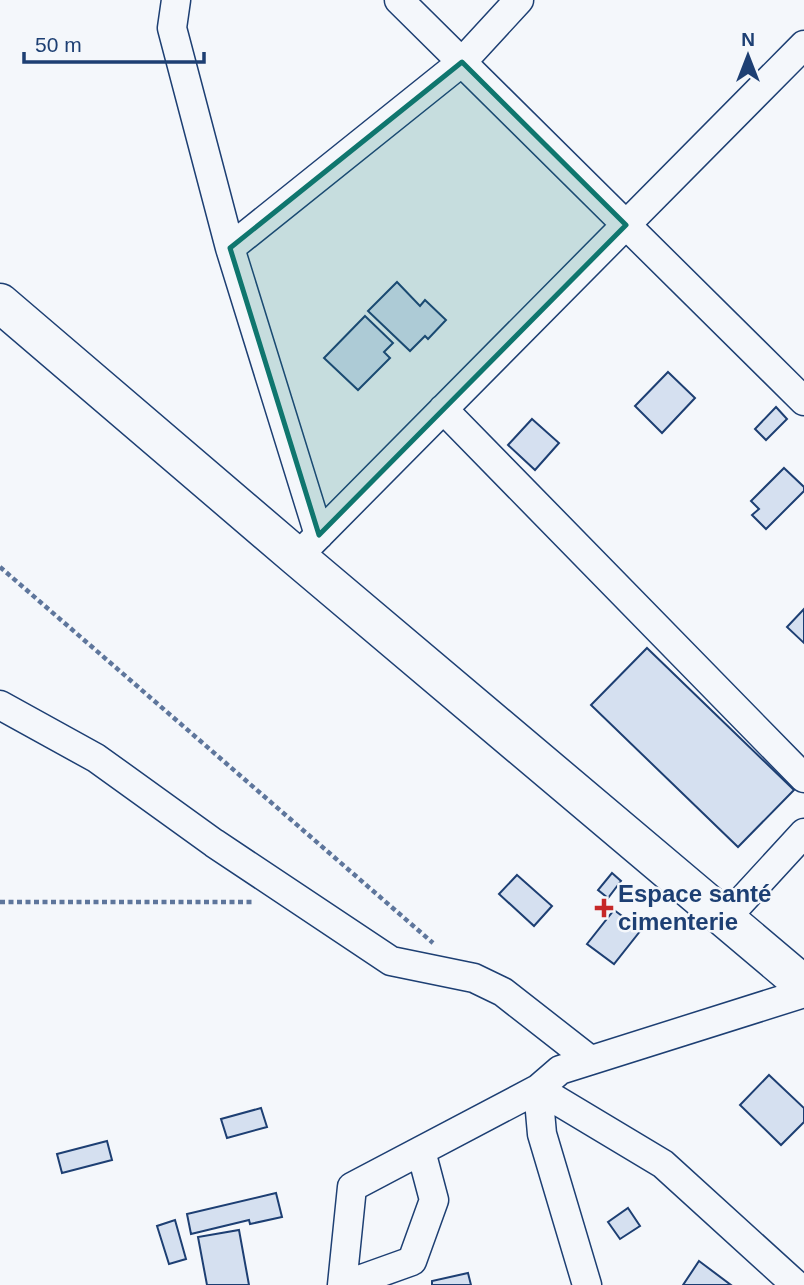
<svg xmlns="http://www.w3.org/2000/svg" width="804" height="1285" viewBox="0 0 804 1285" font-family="Arial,sans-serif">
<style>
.building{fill:#d5e0f0;stroke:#1d3f73;stroke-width:2}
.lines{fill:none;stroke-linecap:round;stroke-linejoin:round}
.minor-casing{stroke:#1d3f73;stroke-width:31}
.highway-casing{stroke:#1d3f73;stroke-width:41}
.path{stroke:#5e769c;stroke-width:4.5;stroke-dasharray:5 3.5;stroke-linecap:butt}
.minor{stroke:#f4f7fb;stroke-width:28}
.highway{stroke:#f4f7fb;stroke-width:38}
.marked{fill:#0f766e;fill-opacity:0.2;stroke:#0f766e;stroke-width:5;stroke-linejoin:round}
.poi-dot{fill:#c62828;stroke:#f4f7fb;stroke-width:2.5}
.labels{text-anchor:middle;stroke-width:5;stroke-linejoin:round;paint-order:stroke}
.poi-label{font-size:24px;font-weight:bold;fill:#1d3f73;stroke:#f4f7fb;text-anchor:start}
</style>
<rect width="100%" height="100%" fill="#f4f7fb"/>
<!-- building -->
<path class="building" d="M397 282 420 306 425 300 446 320 428 339 425 336 410 351 368 311Z
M365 316 393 343 384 352 390 358 358 390 324 358Z
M668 372 695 398 662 433 635 406Z
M776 407 787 419 766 440 755 429Z
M532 419 559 443 535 470 508 445Z
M784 468 804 487V491L766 529 752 515 759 509 751 501Z
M804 609V643L787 627Z
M647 648 794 790 738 847 591 705Z
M612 873 621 881 608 898 598 890Z
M517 875 552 906 534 926 499 894Z
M614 910 641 930 614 964 587 944Z
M769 1075 804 1108V1122L781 1145 740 1105Z
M261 1108 267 1127 227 1138 221 1119Z
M107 1141 112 1160 62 1173 57 1154Z
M276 1193 282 1217 250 1224 249 1220 191 1234 187 1214Z
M628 1208 640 1226 620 1239 608 1222Z
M175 1220 186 1259 169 1264 157 1226Z
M239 1230 249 1285H207L198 1237Z
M699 1261 731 1285H683Z
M468 1273 471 1285H432V1281Z"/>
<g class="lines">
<defs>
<path id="minor" d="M176 0 172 28 230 248 319 535
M399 0 804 401
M230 248 462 62 519 0
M443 409 804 778
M297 557 804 45
M0 705 96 758 214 843 391 961 474 978 503 992 590 1060
M725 919 804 833
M342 1285 352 1187 538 1089 663 1164 796 1285
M345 1285 412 1261 434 1200 421 1151
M587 1285 542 1134 538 1089 560 1070 804 993"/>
<path id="highway" d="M0 303 297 557 804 985"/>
</defs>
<!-- minor casing -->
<use href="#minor" class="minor-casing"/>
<!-- highway casing -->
<use href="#highway" class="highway-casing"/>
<!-- path -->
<path class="path" d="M0 567 433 943
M0 902H255"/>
<!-- minor -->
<use href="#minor" class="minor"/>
<!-- highway -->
<use href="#highway" class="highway"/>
</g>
<!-- marked area -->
<path class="marked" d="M462 62 626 225 319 535 230 248Z"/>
<!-- markers -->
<path class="poi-dot" d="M600.5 897.5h7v7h7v7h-7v7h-7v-7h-7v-7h7z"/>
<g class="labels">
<!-- poi labels -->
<g class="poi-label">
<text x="618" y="902">Espace santé<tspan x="618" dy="28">cimenterie</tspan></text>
</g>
</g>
<!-- north arrow -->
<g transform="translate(748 56)" stroke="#f4f7fb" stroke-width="5" paint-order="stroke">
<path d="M0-5L12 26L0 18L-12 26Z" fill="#1d3f73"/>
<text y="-10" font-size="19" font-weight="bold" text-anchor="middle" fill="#1d3f73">N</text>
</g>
<!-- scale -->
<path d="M24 52v10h180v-10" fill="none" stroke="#1d3f73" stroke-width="3.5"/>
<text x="35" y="52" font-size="21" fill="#1d3f73" stroke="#f4f7fb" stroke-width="5" paint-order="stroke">50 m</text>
</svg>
